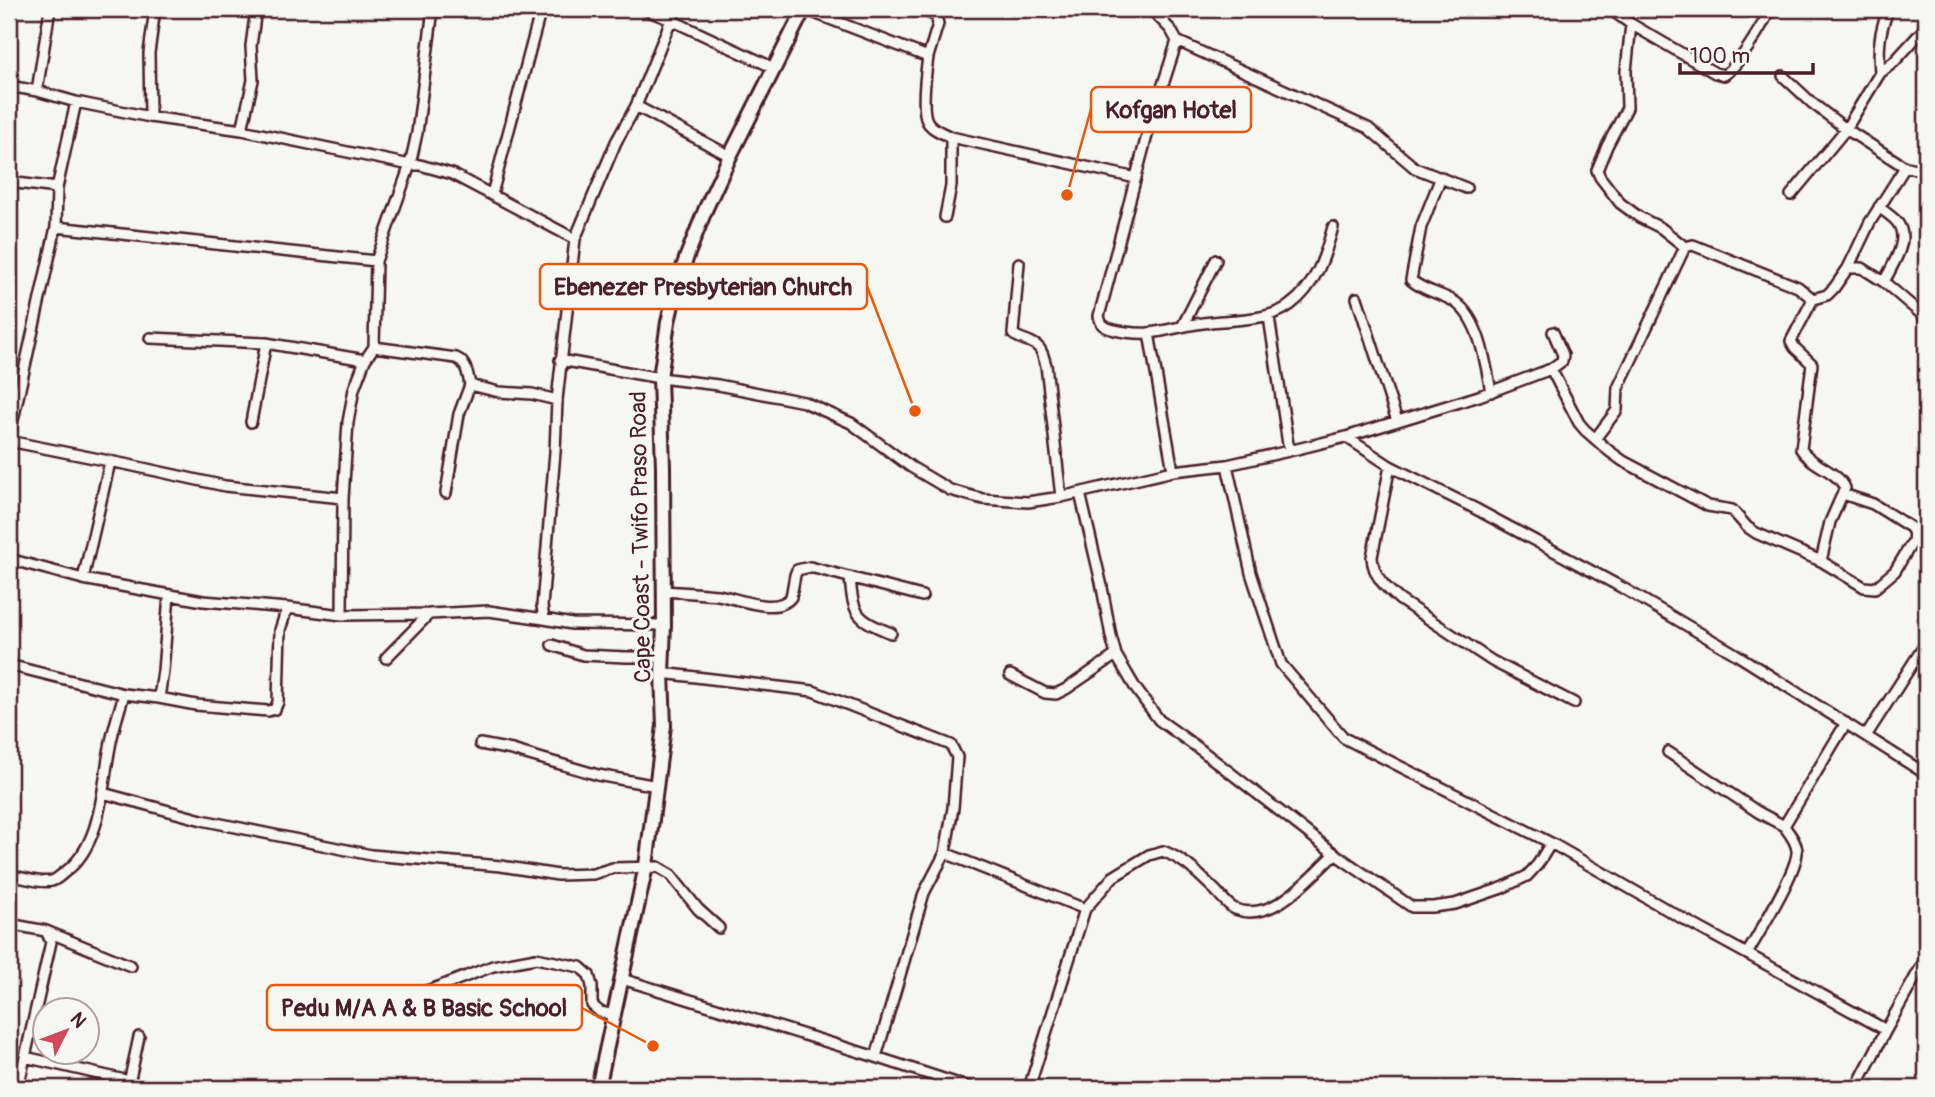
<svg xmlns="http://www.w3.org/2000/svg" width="1935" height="1097" viewBox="0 0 1935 1097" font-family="Pangolin,sans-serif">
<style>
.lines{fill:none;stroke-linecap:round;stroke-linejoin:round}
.street-casing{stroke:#4a1f2b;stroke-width:14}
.secondary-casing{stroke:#4a1f2b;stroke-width:18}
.street{stroke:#f6f6f2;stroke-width:9}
.secondary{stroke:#f6f6f2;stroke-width:12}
.labels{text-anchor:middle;stroke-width:6;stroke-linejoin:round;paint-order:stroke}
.street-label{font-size:23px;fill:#4a1f2b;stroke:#f6f6f2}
.leader{fill:none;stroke:#e8590c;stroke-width:2.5}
.callout-dot{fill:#e8590c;stroke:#f6f6f2;stroke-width:2.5}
.callout{fill:#f6f6f2;stroke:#e8590c;stroke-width:2.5}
.callout-label{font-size:24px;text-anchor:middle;font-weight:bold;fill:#4a1f2b}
</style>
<rect width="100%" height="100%" fill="#f6f6f2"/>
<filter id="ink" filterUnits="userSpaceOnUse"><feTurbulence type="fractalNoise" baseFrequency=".0143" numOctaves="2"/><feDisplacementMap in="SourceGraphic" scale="14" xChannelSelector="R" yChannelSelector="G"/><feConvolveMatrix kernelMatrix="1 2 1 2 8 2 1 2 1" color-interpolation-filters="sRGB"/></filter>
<g filter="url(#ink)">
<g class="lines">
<defs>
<path id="street" d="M644 9 671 20 676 9
M804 9 928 57C926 71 921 108 927 121 932 130 943 133 951 137L1136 178
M900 9 927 12 936 16 938 24 928 57
M1151 9 1171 30 1177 41 1149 128 1099 316C1100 320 1100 322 1103 325 1110 332 1140 334 1150 333 1167 331 1185 325 1203 323 1230 319 1268 322 1290 305 1316 286 1325 256 1333 227
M1610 9 1631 24 1715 73 1724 75C1738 67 1763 25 1770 9
M1631 24 1626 71 1627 108 1607 146 1597 170 1600 177 1620 203 1639 217 1661 228 1685 247
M1177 41 1368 128 1415 168 1466 188
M1880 73C1878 50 1879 30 1889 9
M1783 76 1812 103 1846 129 1905 167 1917 169 1926 175
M9 86 37 91 76 102 150 117 242 130 410 165 417 133 433 9
M37 91 50 9
M636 106 671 20 774 68
M150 117 149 53 155 9
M242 130 253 80 251 46 256 9
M1441 177 1421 227 1411 280C1423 291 1441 293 1455 302 1480 319 1486 365 1491 392
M9 182 57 188
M492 194 541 9
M1791 195 1846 129 1880 73 1894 62 1926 27
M1879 207C1885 212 1893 217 1897 222 1911 240 1892 265 1884 282
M945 217 951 186V137
M56 227 376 261
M1019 263 1013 334C1020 340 1034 341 1039 348 1043 352 1044 360 1046 365L1061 497
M1848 268H1862L1884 282 1926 318
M1357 298 1397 421
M1269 317 1289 451
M1183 325 1216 260
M1149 333 1173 471
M150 338 266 343
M374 347 456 358C466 362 468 374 470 385
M560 360 660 378 718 385 804 402 851 423 911 467 950 490 983 499 1028 502 1061 497 1173 471 1227 465 1289 451 1346 437 1479 396 1551 369 1562 361 1563 355 1553 332
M1551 369 1579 423 1585 430 1609 451 1623 461 1708 506 1732 510 1747 527 1756 533 1821 561 1830 522 1845 488C1837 470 1811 466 1801 449L1812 364 1795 348 1791 341 1813 299 1827 295 1834 288 1848 268 1870 222 1905 167
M557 400 555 452 542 606 544 619 572 624 664 625
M251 422 266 343 365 360
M1346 437 1390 466 1474 508 1621 587 1734 653 1926 774
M9 438 56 227 57 188 76 102
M1595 439 1617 410 1618 388 1685 247 1693 245 1798 287 1813 299
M9 441 129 465 225 486 343 498
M1227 465 1251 573 1281 664 1344 738 1551 843 1685 920 1886 1030
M1390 466 1372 557C1373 576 1386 588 1400 600L1492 661 1574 703
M446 493 459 414 470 385 499 392 532 394 557 400 575 239 616 142 636 106 730 156
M9 559 83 579 203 601 287 608 342 615 429 614 489 611 544 619
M1821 561 1864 587 1875 588 1895 571 1913 541C1914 535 1914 531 1910 527L1873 504 1843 494
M850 577C853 616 857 619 891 633
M83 579 110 462
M663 591C681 592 700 593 718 595 737 598 777 616 791 597L795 575 797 570 810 567 922 596
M342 615 343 498 348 422 354 389 365 360 374 347 376 261 410 165H420L452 174 575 239
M552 645 583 655 626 657H662
M386 658 429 614
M9 665 124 694 159 698 163 671 169 595
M662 673 813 691 951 745 957 757 953 808 945 853
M1010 675 1045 693 1056 694 1066 689 1116 655
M159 698 196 705 268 711 275 709 278 702 280 630 287 608
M1866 736 1926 643
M480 744 512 750 598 775 657 786
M1668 752 1758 812 1784 826 1846 723
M103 793 202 820 371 855 501 866 558 875 593 874 613 868 658 867 670 874 698 909 719 928
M1335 854 1412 907H1433L1455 904 1502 888 1527 876 1538 864 1551 843
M9 876C23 876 37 884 52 881 56 880 61 875 65 872 102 845 102 787 110 747 113 729 119 712 124 694
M9 924 46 931 51 942 18 1088
M46 931 131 966
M1747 954C1758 934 1799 869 1797 850 1796 841 1789 833 1784 826
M622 979 876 1057 971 1088
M379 1005 433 989 493 966 536 958 580 967 589 975 592 986V1005L600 1012 615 1015
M25 1057 129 1081
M876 1057 924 893 945 853 1085 909
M128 1088 139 1037
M1029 1088 1085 909 1113 877 1149 855 1163 851C1187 861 1197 873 1215 890 1221 896 1228 906 1235 909 1273 924 1310 877 1335 854L1201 750 1159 720 1136 689 1116 655 1111 636 1101 582 1080 493
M1856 1088 1886 1030 1926 958"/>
<path id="secondary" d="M598 1088 646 866 664 726 662 673 664 625 663 467 660 378 668 322 676 288 687 256 706 208 730 156 804 9"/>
</defs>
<!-- street casing -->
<use href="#street" class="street-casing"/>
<!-- secondary casing -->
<use href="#secondary" class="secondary-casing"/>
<!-- street -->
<use href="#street" class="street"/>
<!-- secondary -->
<use href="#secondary" class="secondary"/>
</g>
</g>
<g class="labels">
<!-- street labels -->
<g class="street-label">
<text transform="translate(640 537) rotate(-91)" y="8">Cape Coast - Twifo Praso Road</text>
</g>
</g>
<!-- callouts -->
<path class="leader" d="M1067 195L1091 109M915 411L867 286M653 1046L582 1008"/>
<g class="callout-dot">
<circle cx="1067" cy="195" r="7"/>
<circle cx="915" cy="411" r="7"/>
<circle cx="653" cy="1046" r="7"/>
</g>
<g class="callout">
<rect x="1091" y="87" width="160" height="45" rx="7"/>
<rect x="540" y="264" width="327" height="45" rx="7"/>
<rect x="267" y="985" width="315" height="45" rx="7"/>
</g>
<g class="callout-label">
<text x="1171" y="118">Kofgan Hotel</text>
<text x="703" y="295">Ebenezer Presbyterian Church</text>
<text x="424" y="1016">Pedu M/A A &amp; B Basic School</text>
</g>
<!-- margin -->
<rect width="1935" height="1097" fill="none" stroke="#f6f6f2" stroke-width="35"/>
<rect x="18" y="18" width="1900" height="1062" fill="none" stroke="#4a1f2b" stroke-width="2.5" filter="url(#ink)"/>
<!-- north arrow -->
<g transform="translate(66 1031) rotate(48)"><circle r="33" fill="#f6f6f2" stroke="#b1a0a2" stroke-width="2"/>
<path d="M0-5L12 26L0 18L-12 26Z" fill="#d1495b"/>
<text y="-10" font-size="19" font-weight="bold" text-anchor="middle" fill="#4a1f2b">N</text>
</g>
<!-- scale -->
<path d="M1680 63v10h133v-10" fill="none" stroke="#4a1f2b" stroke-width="3.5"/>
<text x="1690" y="63" font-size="21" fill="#4a1f2b" stroke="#f6f6f2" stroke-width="5" paint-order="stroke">100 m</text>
</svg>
